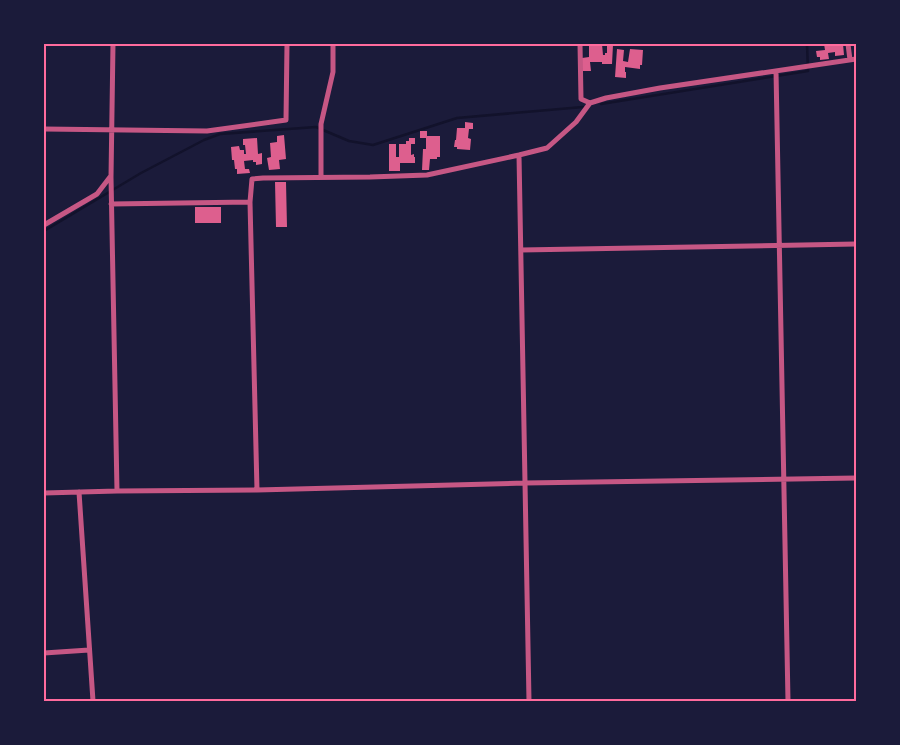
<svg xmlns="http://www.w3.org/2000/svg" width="900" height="745" viewBox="0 0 900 745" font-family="'Exo 2',sans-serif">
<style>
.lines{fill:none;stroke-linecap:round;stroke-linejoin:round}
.stream{stroke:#12122b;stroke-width:2.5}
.building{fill:#dd5f8e}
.minor{stroke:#c65784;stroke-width:5}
.neatline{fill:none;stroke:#ff6b9d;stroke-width:2}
</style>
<rect width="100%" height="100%" fill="#1b1b3a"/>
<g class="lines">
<!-- stream -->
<path class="stream" d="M601 104 808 71 807 44
M44 231 141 173 204 140 220 134 316 127 349 141 373 145 457 118 583 107"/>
</g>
<!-- building -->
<path class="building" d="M589 44H602L603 55H605V53H607V45H613L612 64H602V62H590L591 71H582V58L589 57Z
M824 44H843L844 55 835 56V52L828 53 829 59 820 60V57H817L816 51 825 50Z
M617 49 624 50 623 61 628 62 630 49 643 50 642 65H640V69L625 67V72H626V78L615 77Z
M465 122 473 123V129H469L468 138 471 139 470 150 457 149V147H454L455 140H456L457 128H465Z
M420 131H427V136H440V157H437V159H430L429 170H422L423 149H426V138H420Z
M284 135 286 159 279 160 280 169 269 170 267 158 271 157 270 143 277 142V136Z
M257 138 258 154 262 153V164L256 165V162H253V160L244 161 245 169H249L250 173 237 174V169H235L234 160H232L231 147 239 146 240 150H244V154H246L245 145H243V139Z
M409 138H415V144H411V155L414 154V157H415V163H400V171H389V144H396V157H399V144H406V141H409Z
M275 182H286L287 227H276Z
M195 207H221V223H195Z"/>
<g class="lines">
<!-- minor -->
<path class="minor" d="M113 44 111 177 117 491
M580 44 581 99 590 103
M848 44 850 60
M776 71 788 701
M44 129 207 131 286 120 287 44
M519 155 529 701
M321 177V124L333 72V44
M111 204 250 202
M44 225 97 194 110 177
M521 250 856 244
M257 490 250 202 252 179 263 178 370 177 427 175 519 155 547 148 576 122 590 103 606 98 660 88 856 59
M79 492 93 701
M44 493 117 491 257 490 525 483 856 478
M44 653 89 650"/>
</g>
<!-- border -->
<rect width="900" height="745" fill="none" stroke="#1b1b3a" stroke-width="90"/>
<rect x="45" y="45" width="810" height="655" class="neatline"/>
</svg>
